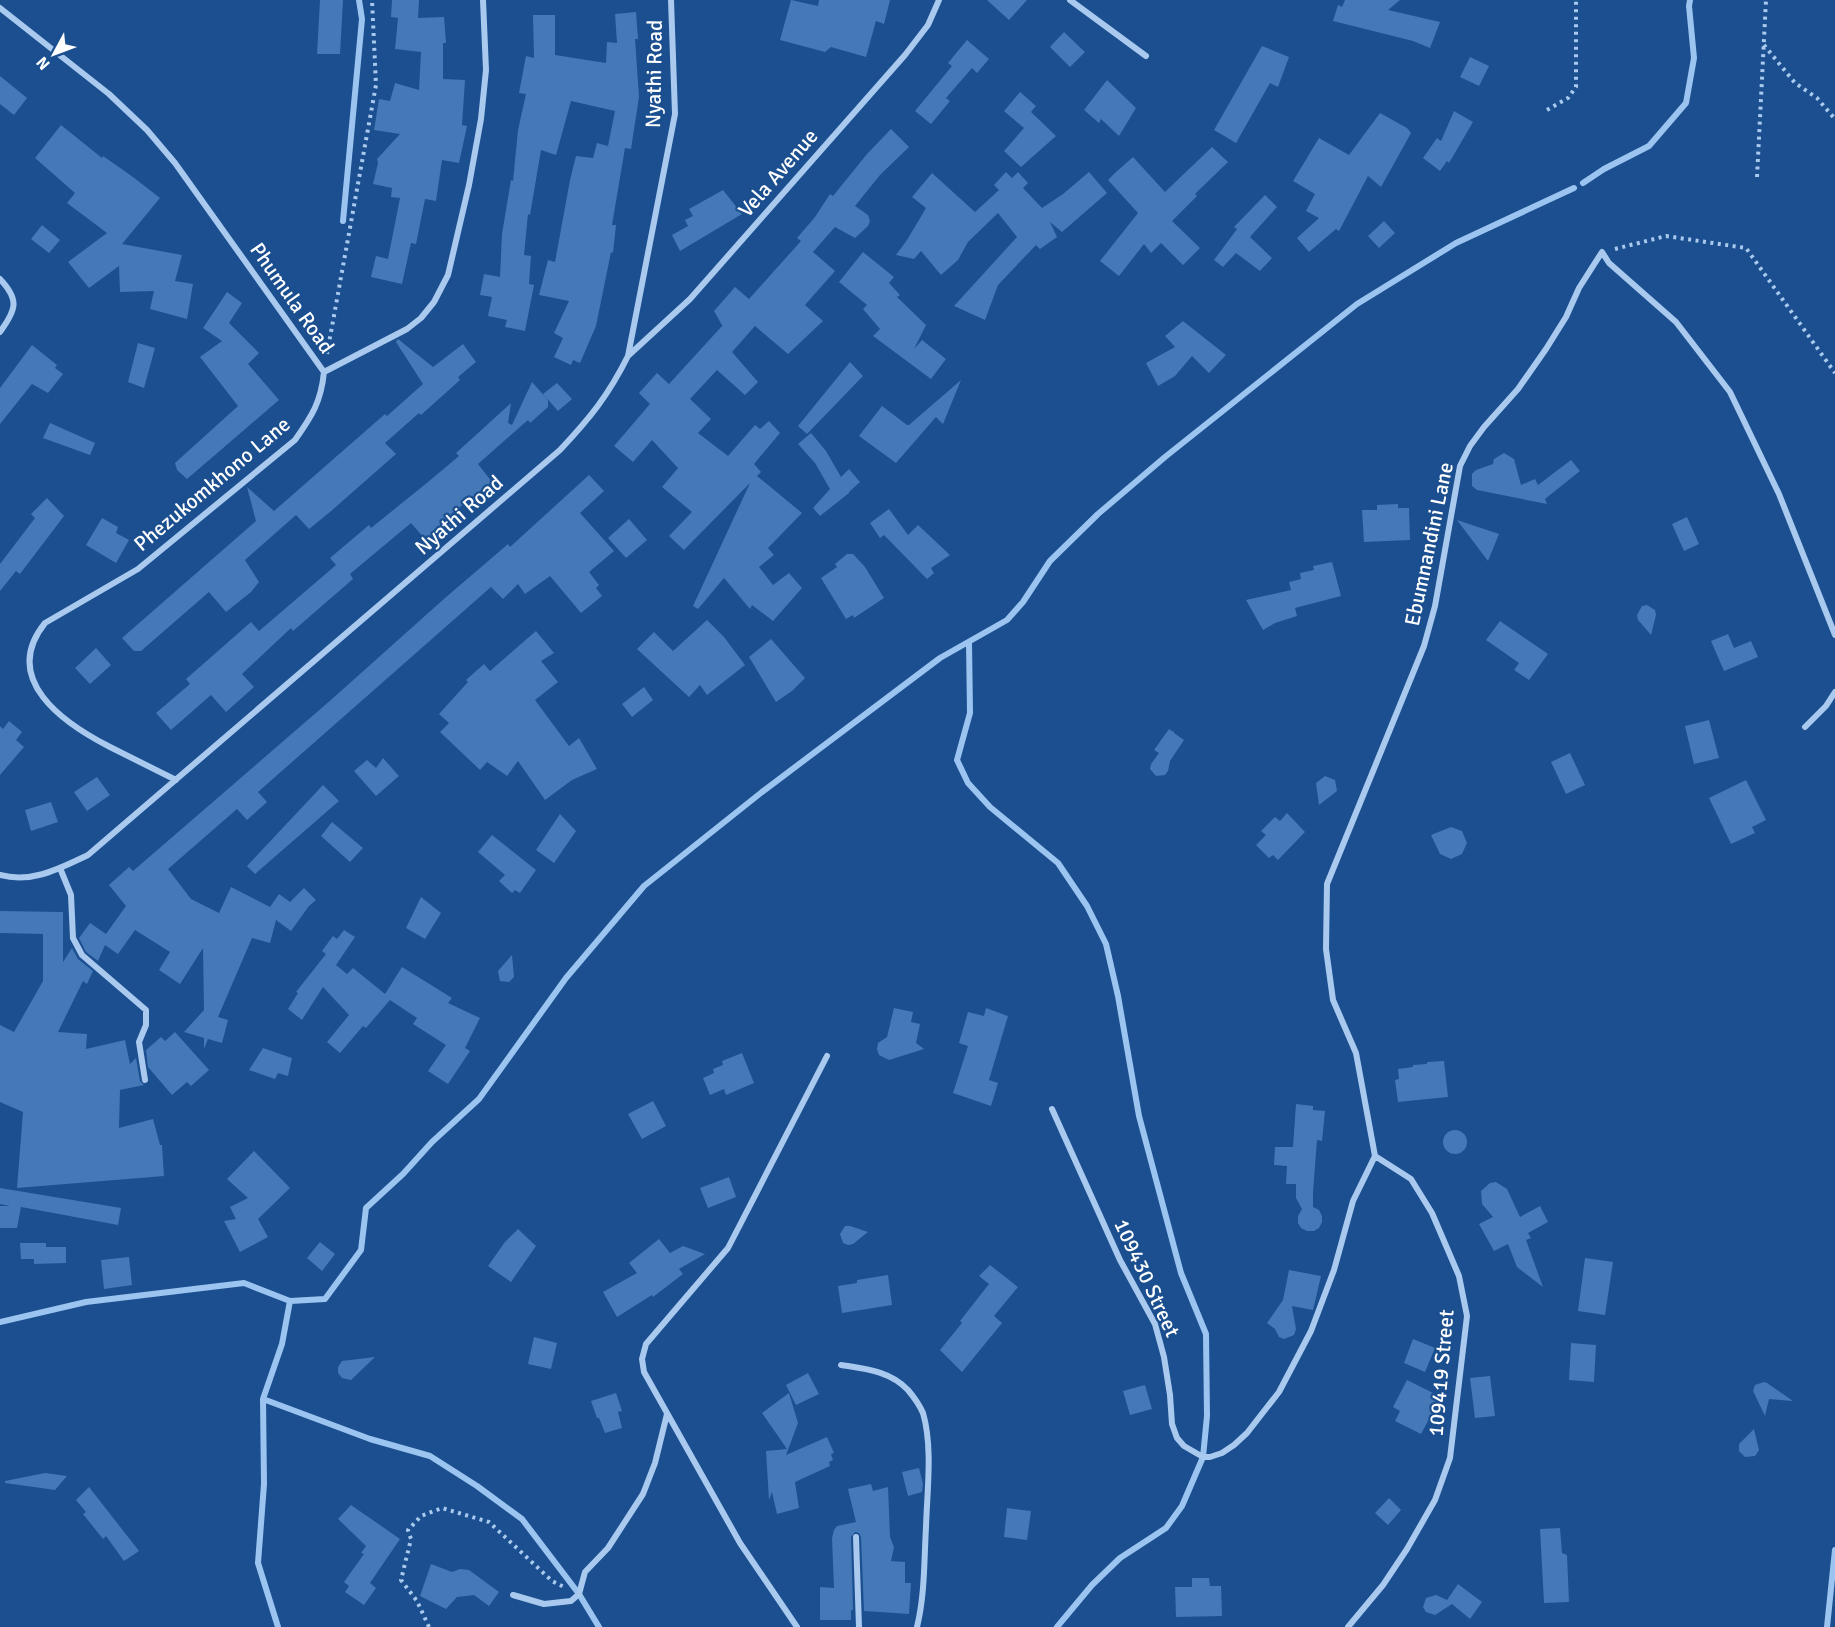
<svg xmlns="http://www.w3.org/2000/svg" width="1835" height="1627" viewBox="0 0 1835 1627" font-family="Signika,sans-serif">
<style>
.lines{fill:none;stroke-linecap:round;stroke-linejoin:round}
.stream{stroke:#9cc4f0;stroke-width:6}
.building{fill:#4478b7}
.path{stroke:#a9c9ee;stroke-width:4;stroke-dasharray:3 4.5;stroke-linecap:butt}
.minor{stroke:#a9c9ee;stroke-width:6}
.labels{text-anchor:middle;stroke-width:4.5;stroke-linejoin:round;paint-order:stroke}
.street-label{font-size:21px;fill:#fff;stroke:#1b4f8f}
</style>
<rect width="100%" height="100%" fill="#1b4f8f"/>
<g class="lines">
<!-- stream -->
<path class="stream" d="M1583 183 1604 169 1649 146 1686 103 1694 58 1689 6 1690 0
M343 221 362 19 359 0
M969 642 970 713 957 760 968 783 990 807 1058 863 1087 906 1106 944 1118 996 1139 1116 1181 1273 1206 1334 1207 1416 1203 1457 1182 1506 1166 1528 1120 1558 1092 1585 1057 1627
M0 1322 86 1302 244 1283 290 1301 325 1299 361 1250 366 1208 403 1174 432 1142 479 1099 566 978 644 886 762 792 940 658 1007 620 1023 602 1050 561 1098 514 1165 457 1357 304 1456 243 1574 188
M263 1399 370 1439 430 1456 477 1486 522 1519 579 1594 599 1627
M278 1627 258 1563 264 1484 263 1399 282 1344 290 1301
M1827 1627 1835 1550"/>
</g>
<!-- building -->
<path class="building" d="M320 0H343L340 54H317Z
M392 0H419L418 18 444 17 446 43H443V79L465 80 462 125 467 126 459 163 442 160 436 201 425 199 416 244 411 243 402 284 371 277 376 256 388 259 400 198 391 197 392 188 373 184 378 163 377 159 400 134 374 130 379 99 390 101 395 83 419 90 421 52 395 49 398 18 391 17Z
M791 0 818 6 819 0H890L884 24 876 21 866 57 831 47 825 52 780 40Z
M987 0H1027L1009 20Z
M1345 0H1400L1388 10 1440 22 1430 48 1413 41 1333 21 1338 5 1342 7Z
M636 12 638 39H635L639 97 631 149 625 148 612 225H616L613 253 611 252 596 326 580 363 573 360 571 365 554 357 563 338 554 333 569 301 539 295 548 260 555 262 570 180 576 156 593 158 597 143 608 146 615 111 571 101 556 155 541 150 530 215 528 214 524 255 531 256 529 284 534 285 525 331 505 327 507 320 488 316 492 297 480 295 484 274 500 277 502 234 511 180 513 181 518 130 526 94 519 93 526 56 534 58 533 15H555V55L606 63 607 42 617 43 615 14Z
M1064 32 1085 52 1070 67 1050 47Z
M967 40 989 59 977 73 972 68 946 98 950 101 931 124 915 111 952 66 948 63Z
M1262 46 1289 57 1278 87 1270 83 1236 143 1214 130Z
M1470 57 1489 66 1479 86 1460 77Z
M0 76 27 98 14 115 0 104Z
M1107 80 1136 108 1119 136 1101 119 1099 123 1084 110Z
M1020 92 1036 106 1031 112 1056 136 1021 167 1004 151 1024 128 1004 111Z
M1454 111 1473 122 1449 163 1447 161 1440 171 1423 158 1437 138 1441 141Z
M1380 113 1407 128 1411 133 1381 187 1368 176 1339 231 1336 229 1309 252 1297 238 1319 218 1306 211 1315 194 1293 181 1319 138 1349 155Z
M61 125 102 158 103 156 133 177 160 198 122 244 182 255 175 281 193 284 187 319 150 309 154 291 120 292 119 266 89 288 68 262 107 233 67 203 75 193 35 158Z
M891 129 909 147 880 175 855 206 868 215 870 221 868 226 855 238 835 227 813 252 835 271 805 305 823 321 788 354 755 326 732 352 758 382 745 395 717 370 690 399 711 419 698 433 728 456 755 425 760 429 769 421 780 433 754 464 761 472 757 476 802 513 768 548 774 555 759 567 773 585 789 573 802 588 773 621 752 605 750 609 724 578 698 609 693 606 750 483 684 550 669 536 692 512 662 487 678 468 652 440 633 462 614 446 650 404 639 393 657 373 669 384 722 326 723 327 714 311 735 287 749 299 801 241 797 238 815 217 830 194 833 196 867 154Z
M1212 147 1228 162 1195 194 1197 196 1172 221 1200 248 1183 265 1161 243 1151 253 1144 244 1119 276 1100 261 1138 213 1108 180 1116 172 1133 157 1165 192Z
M1006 172 1012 178 1018 172 1028 183 1023 188 1042 208 1063 194 1089 172 1107 193 1062 232 1050 222 1057 237 1040 249 1036 245 998 285 985 320 954 306 1017 237 998 213 968 242 958 260 941 275 921 251 914 259 896 255 907 240 926 208 912 197 932 173 975 212 999 190 994 185Z
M723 190 742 214 680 251 672 235 688 226 685 220 693 216 689 209Z
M1265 195 1277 207 1250 237 1272 258 1260 271 1236 253 1223 267 1214 260 1237 229 1234 227Z
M1384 221 1395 233 1379 248 1368 236Z
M42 225 60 240 49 253 31 239Z
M863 252 894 277 889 283 900 295 897 297 926 325 914 349 922 340 946 359 931 379 873 336 880 329 863 309 867 305 839 282Z
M227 292 242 303 229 323 259 353 248 364 279 400 187 479 177 470 175 463 238 406 200 357 222 341 203 328Z
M1183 321 1226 355 1209 373 1192 356 1175 376 1158 386 1146 363 1175 347 1165 336Z
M398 339 433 367 463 344 476 362 458 377 460 380 421 415 419 413 385 443 396 454 330 512 309 529 296 515 245 560 259 582 251 592 226 612 209 592 141 651H134L122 638 256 521 247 487 274 511 385 414 387 416 423 384 396 342Z
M138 343 155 348 144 388 128 382Z
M32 345 57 365 55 368 63 374 48 393 32 384 0 424V388Z
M850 362 863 376 807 434 798 426Z
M961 380 943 424 936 417 896 463 859 436 882 406 907 425H909Z
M532 382 548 400V407L530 423 528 420 478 464 492 482 451 514 458 522 431 546 411 523 350 574 353 579 293 631 291 628 242 674 254 687 226 712 211 695 171 730 156 713 190 684 186 679 251 622 259 631 336 565 330 558 369 525 371 528 428 482 459 456 456 453 511 403 508 423 512 425Z
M557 383 572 399 558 411 543 394Z
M50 423 95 443 90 455 43 438Z
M811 433 826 451 841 477 849 469 860 482 849 492V493L820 516 813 508 830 489 815 463 798 444Z
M1504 453 1514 459 1521 485 1535 479 1538 485 1571 460 1580 471 1545 499 1547 504 1477 490 1472 486V474L1476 470 1493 464 1494 459Z
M589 475 604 491 580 513 614 551 589 572 599 585 596 588 602 596 581 613 550 576 525 594 518 584 503 599 491 587 258 792 267 802 247 820 237 809 168 869 191 899 219 913 231 887 270 907 279 894 290 902 304 888 316 900 309 906 291 931 276 920 270 943 252 938 218 1017 228 1020 222 1043 208 1039 204 1049V1038L184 1032 204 1010 203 948 180 984 159 970 170 952 135 930 118 954 105 945 98 961 86 952 79 938 90 923 106 934 126 906 109 885 129 867 133 871 332 699 445 598 508 544 510 547Z
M47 498 64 516 20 574 16 571 0 591V564L35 518 31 514Z
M1398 504V508H1409L1410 540 1364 542 1362 510H1377V505Z
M889 509 908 535 918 525 950 555 931 568 934 573 927 579 884 535 880 538 870 523Z
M1687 517 1699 544 1684 551 1672 524Z
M102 518 118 527 116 533 129 540 116 563 86 545Z
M629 519 647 540 626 558 608 538Z
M1457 520 1499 534 1488 561Z
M847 554H853L865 567 884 598 854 618 853 615 846 619 821 578 837 567 835 564Z
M1332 562 1341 596 1295 608 1297 616 1275 623 1263 630 1246 600 1291 590 1289 582 1301 579 1300 573 1314 570 1313 566Z
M1647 605 1655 610 1656 615 1651 635 1638 620 1637 615 1642 606Z
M707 620 724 637 745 665 707 695 700 685 689 697 637 649 654 632 673 651Z
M1500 621 1548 654 1529 680 1514 670 1519 663 1486 640Z
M536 631 554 653 541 661 558 682 535 700 569 746 579 738 597 769 572 780 545 800 518 761 507 776 487 762 480 770 440 732 449 723 439 714 468 682 466 680 484 664 490 671Z
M1728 634 1734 648 1751 641 1758 657 1724 671 1711 641Z
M771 639 805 678 792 691 776 702 749 657Z
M96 648 111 665 90 684 75 668Z
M644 687 653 700 632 717 622 704Z
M1709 720 1719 758 1694 764 1685 726Z
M9 721 22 732 16 740 24 747 0 775V726L3 729Z
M1169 729 1173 732 1174 730V733L1184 740 1170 761 1168 771 1165 775 1156 776 1150 769 1151 764 1159 753 1154 750Z
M1570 753 1585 785 1566 794 1551 762Z
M383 758 399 776 376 796 354 771 367 760 376 768Z
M1325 776 1335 780 1337 791 1319 805 1316 783Z
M97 777 110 795 87 811 74 792Z
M1746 780 1766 820 1752 827 1755 833 1731 844 1709 798Z
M323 785 339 801 255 874 247 866Z
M51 802 58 822 31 831 25 810Z
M1287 813 1305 832 1278 860 1273 855 1269 858 1256 845 1266 835 1261 831 1275 817 1280 821Z
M560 814 576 831 554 863 536 850Z
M332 822 363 848 350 862 321 836Z
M1451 827 1462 831 1467 843 1462 854 1451 859 1440 854 1431 835Z
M492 835 536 870 520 893 515 890 512 893 499 881 505 875 478 852Z
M421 897 441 913 425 939 406 928Z
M0 911 63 912V962L72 948 78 959 93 971 87 984 83 981 58 1032 87 1034 86 1049 125 1040 130 1064 136 1058 140 1081 144 1085 120 1090 119 1128 153 1119 160 1145H162L164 1176 17 1188 23 1112 0 1102V1025L14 1032 43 981V934L0 933Z
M344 930 355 937 336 965 347 974 353 968 385 994 402 967 452 998 448 1003 480 1018 465 1048 470 1051 448 1084 428 1071 446 1045 413 1024 417 1018 390 1000 366 1028 363 1026 340 1053 327 1042 349 1015 323 987 302 1020 288 1009 298 993 296 992 326 954 322 951 333 936 337 939Z
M512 955 514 977 509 982 500 981 498 971Z
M894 1008 913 1012 911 1022 920 1024 916 1043 924 1049 889 1060 879 1055 877 1049 878 1043 887 1037Z
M986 1008 1008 1016 989 1080 998 1083 991 1106 953 1093 968 1046 959 1043 968 1012 984 1016Z
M175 1032 209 1070 191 1086 187 1082 172 1095 148 1067 146 1050 161 1037 165 1041Z
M263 1048 292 1058 288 1076 278 1073 275 1079 249 1070Z
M742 1053 754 1083 726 1095 724 1089 710 1095 703 1078 714 1073 713 1069 723 1065 722 1061Z
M1444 1061 1448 1097 1398 1102 1395 1080 1399 1079 1398 1069 1413 1067V1065L1427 1064V1062Z
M653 1101 666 1126 642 1139 628 1114Z
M1296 1104 1313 1106V1110L1325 1111 1322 1141 1317 1140 1313 1192V1207L1319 1210 1322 1216V1222L1319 1228 1314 1231H1307L1301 1228 1298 1223V1216L1302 1209 1296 1198V1184H1286L1287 1166 1274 1165 1275 1147H1293Z
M1443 1142a12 12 0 1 1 24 0a12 12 0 1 1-24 0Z
M254 1151 290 1188 258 1219 268 1237 240 1252 224 1221 236 1219 230 1207 248 1198 227 1179Z
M729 1177 736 1197 708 1208 700 1188Z
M1496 1182 1507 1189 1520 1217 1540 1206 1548 1222 1528 1233 1531 1238 1526 1240 1543 1287 1517 1267 1508 1244 1494 1251 1479 1224 1493 1217 1482 1204 1481 1191 1490 1183Z
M0 1188 121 1208 118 1225 21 1207 17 1228H0V1206H10L0 1204Z
M845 1226H850L868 1232 853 1244 848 1245 843 1243 840 1234Z
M518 1229 536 1246 511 1282 488 1266 505 1242Z
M659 1239 670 1253 683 1246 705 1254 679 1269 683 1274 653 1297 652 1295 617 1317 603 1292 637 1273 629 1263Z
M320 1242 335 1254 322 1271 307 1258Z
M20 1243H46V1247H66V1263L34 1264V1259H21Z
M129 1257 132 1285 104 1289 101 1260Z
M1585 1258 1613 1262 1605 1315 1578 1311Z
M990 1265 1018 1287 994 1316 1002 1323 962 1372 940 1350 962 1323 960 1321 989 1284 979 1276Z
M1289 1270 1321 1276 1313 1310 1292 1306 1296 1329 1294 1335 1284 1339 1279 1337 1275 1329 1267 1323 1283 1300Z
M888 1275 892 1305 842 1313 838 1286 857 1283V1280Z
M534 1337 557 1343 551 1369 528 1364Z
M1413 1339 1435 1348 1425 1372 1404 1363Z
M1571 1343 1596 1345 1594 1382 1569 1380Z
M375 1357 351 1380 342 1378 338 1373V1367L342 1361Z
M808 1373 819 1394 796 1405 786 1385Z
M1490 1376 1495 1416 1475 1418 1470 1378Z
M1407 1380 1441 1397 1421 1434 1395 1421 1400 1411 1393 1407Z
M1764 1382 1767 1383 1793 1401 1769 1399 1765 1416 1753 1391 1755 1385Z
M1145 1385 1152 1409 1130 1415 1123 1391Z
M616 1393 622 1411 618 1412 622 1428 605 1433 599 1418H597L591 1401Z
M789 1393 798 1423 786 1455 827 1437 834 1453 831 1454 833 1460 829 1462 830 1466 795 1482 799 1508 777 1514 772 1492 769 1500 766 1451 787 1449 762 1413Z
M1754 1429 1759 1450 1755 1456 1745 1457 1739 1451V1444Z
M919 1468 923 1484 922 1492 908 1496 902 1472Z
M45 1473 67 1476 55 1490 5 1483V1481Z
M871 1484 873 1491 888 1487 890 1537 894 1547 891 1561 905 1562V1583H911L909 1614 864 1611 861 1537 859 1533 855 1532 851 1537 853 1610H851V1620H820V1587L834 1588 832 1538 834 1530 837 1526 856 1522 848 1489Z
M89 1487 139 1551 124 1561 106 1536 103 1539 83 1514 86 1512 76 1500Z
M1389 1498 1401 1510 1388 1525 1375 1513Z
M351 1505 400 1539 370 1583 376 1588 364 1605 345 1592 349 1586 344 1582 364 1554 361 1553 366 1546 338 1519Z
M1007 1508 1031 1511 1027 1540 1004 1537Z
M1560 1528 1562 1553 1567 1555 1569 1602 1544 1603 1540 1529Z
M431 1564 452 1572 460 1569 469 1570 499 1592 489 1606 474 1595 457 1597 446 1609 420 1596Z
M1192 1578H1209L1210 1586H1221L1222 1616 1176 1617 1175 1587H1192Z
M1458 1584 1482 1602 1470 1619 1452 1604 1435 1615 1426 1612 1423 1607 1426 1598 1436 1595 1447 1600Z"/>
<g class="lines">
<!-- path -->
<path class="path" d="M1764 45 1795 83 1817 98 1835 119
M1547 110 1568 98 1576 87V0
M1757 177 1766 0
M1615 249 1666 236 1746 248 1835 373
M327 354 376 85 372 0
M429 1627 417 1601 401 1580 411 1539 408 1530 421 1516 442 1508 489 1522 552 1581 566 1588"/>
<!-- minor -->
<path class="minor" d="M1070 0 1146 56
M0 8 109 94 147 130 175 163 324 372
M0 279C20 300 16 310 0 332
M629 355 690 299 905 55 928 25 939 0
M324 372 407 329 421 318 434 302 448 275 469 185 481 119 486 70 483 0
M1805 727 1826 706 1835 692
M176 780C154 769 132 758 110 747 63 723 0 679 45 623L138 569 295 440C312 416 321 402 324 372
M60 868 71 895 73 938 82 955 146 1010V1025L139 1042 145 1080
M0 875C32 884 60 868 88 855L560 450C590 418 608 396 628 356L675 114 671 0
M1052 1109 1120 1260 1155 1324 1164 1357 1170 1395 1172 1424 1177 1438 1184 1446 1203 1457H1210L1222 1453 1234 1445 1247 1433 1279 1392 1311 1331 1334 1270 1353 1201 1375 1156
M841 1365C866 1369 890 1371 908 1390 913 1396 920 1406 923 1413 933 1447 927 1492 926 1527 924 1561 925 1594 917 1627
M856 1537 859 1627
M513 1595 544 1604 571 1601 579 1594 585 1572 608 1548 643 1494 655 1463 667 1414
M797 1627 740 1543 644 1372 642 1359 646 1344 728 1248 827 1056
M1348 1627 1383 1585 1407 1549 1435 1500 1450 1458 1467 1316 1459 1276 1432 1213 1411 1179 1375 1156 1356 1053 1333 1000 1326 949 1327 884 1424 646 1435 606 1460 466 1470 446 1484 427 1518 389 1546 349 1566 317 1579 288 1602 252 1609 263 1676 322 1730 392 1779 494 1835 635"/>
</g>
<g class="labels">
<!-- street labels -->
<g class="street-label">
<text transform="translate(654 74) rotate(-89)" y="7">Nyathi Road</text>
<text transform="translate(778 173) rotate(-49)" y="7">Vela Avenue</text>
<text transform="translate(292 298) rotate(55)" y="7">Phumula Road</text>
<text transform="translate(212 484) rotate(-40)" y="7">Phezukomkhono Lane</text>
<text transform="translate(459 515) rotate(-41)" y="7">Nyathi Road</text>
<text transform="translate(1429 544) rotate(-78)" y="7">Ebumnandini Lane</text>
<text transform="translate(1147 1278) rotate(65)" y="7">109430 Street</text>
<text transform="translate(1441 1373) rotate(-85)" y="7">109419 Street</text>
</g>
</g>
<!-- north arrow -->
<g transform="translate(54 54) rotate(229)" stroke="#1b4f8f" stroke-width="4.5" paint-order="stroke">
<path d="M0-4.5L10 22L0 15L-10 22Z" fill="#ffffff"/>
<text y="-9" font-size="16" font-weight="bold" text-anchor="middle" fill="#ffffff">N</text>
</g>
</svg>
